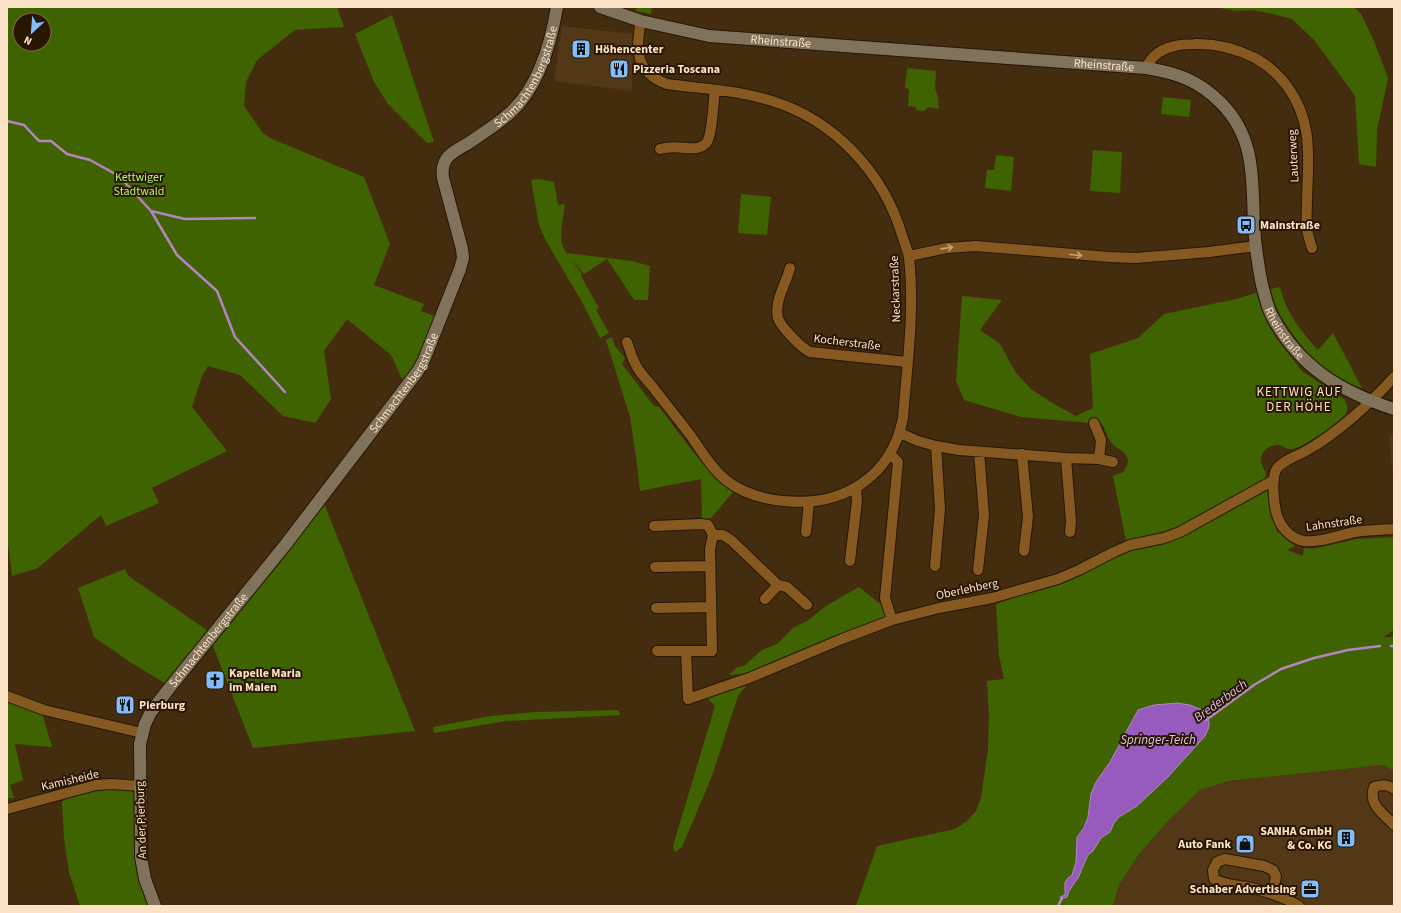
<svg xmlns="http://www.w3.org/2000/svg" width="1401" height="913" viewBox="0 0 1401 913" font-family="'Source Sans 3',sans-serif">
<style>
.built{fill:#523816}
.green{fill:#3e6300;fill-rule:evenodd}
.water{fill:#975bbe;stroke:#b584c1}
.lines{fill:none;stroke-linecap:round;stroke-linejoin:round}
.stream{stroke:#b584c1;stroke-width:2.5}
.street-casing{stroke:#251706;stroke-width:12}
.secondary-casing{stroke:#251706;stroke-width:14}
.street{stroke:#855920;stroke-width:10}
.secondary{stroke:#80725b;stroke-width:12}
.oneway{stroke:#c6a57c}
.labels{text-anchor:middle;stroke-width:4;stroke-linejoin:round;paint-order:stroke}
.street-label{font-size:12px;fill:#fce3c7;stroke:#281601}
.poi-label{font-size:12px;font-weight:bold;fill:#fce3c7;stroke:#281601;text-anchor:start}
.park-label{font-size:12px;fill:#b3f465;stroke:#281601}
.neighbourhood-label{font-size:13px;letter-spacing:1px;fill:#fce3c7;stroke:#281601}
.water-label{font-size:13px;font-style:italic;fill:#dcc0f2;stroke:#281601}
</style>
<rect width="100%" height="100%" fill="#442d0f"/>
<!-- built -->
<path class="built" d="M562 26 633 34 632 91 554 81Z
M1394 434V487L1389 436Z
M1383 765 1394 771V906H1113L1119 885 1139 854 1169 820 1200 790 1228 781Z"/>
<!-- green -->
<path class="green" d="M7 7H337L344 27 295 30 257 60 246 82 244 106 263 133 272 139 364 177 390 244 374 285 424 304 421 311 438 317 421 360 404 383 391 355 347 319 324 351 331 399 315 423 283 416 240 375 208 366 202 376 192 407 227 451 152 488 159 503 106 526 101 515 38 568 12 576 7 537ZM20 20H44V44H20Z
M637 7H652L651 14 636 11Z
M1215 7H1354L1361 14 1374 41 1388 78 1377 130 1376 167 1359 164 1355 96 1351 90 1314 40 1292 19 1277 15 1253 10 1235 11Z
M392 15 434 142 427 143 388 104 374 82 355 34Z
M907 68 936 71 935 88 938 97 939 109 928 107 924 111 916 110V107L908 106 909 89 905 88Z
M1163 97 1191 100 1189 117 1161 114Z
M1093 150 1122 152 1120 193 1090 191Z
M996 155 1014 157 1011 191 985 188 987 170H994Z
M539 179 554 182 558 205 565 204C563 221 556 242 568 255L567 253 632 261 650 266 648 300H634L607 259 584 274 572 260 581 273 582 278 599 308 596 310 609 333 600 338 582 302 546 241 539 225 531 180Z
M741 194 771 197 767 235 738 233Z
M1280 287C1286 313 1301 331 1318 350L1333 333 1362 388C1355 386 1347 385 1341 381 1314 365 1276 321 1271 289Z
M1256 293 1266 321 1277 339 1302 371 1345 400C1347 405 1349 410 1345 415 1339 422 1305 446 1296 448 1288 451 1286 447 1279 445 1269 444 1260 452 1261 462 1262 466 1264 469 1266 473L1265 478 1263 481 1182 525 1149 536 1126 541 1113 476 1123 472C1137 453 1118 452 1110 441 1107 436 1105 429 1102 424L1021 417 964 400 956 381 962 296 1002 300 980 330 1000 344 1016 373 1031 389 1054 404 1076 416 1093 408 1090 354 1138 338 1164 314 1236 299Z
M612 337 615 346 625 358 622 364 654 406 659 407C682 436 703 470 734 491L711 518 702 519 701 479 640 491 637 464 630 417 606 340Z
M1267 489 1270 509 1277 531 1295 546 1287 550 1303 556 1304 548 1312 549 1357 539 1394 537V630L1384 637H1391L1394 635V771L1383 765 1228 781 1200 790 1169 820 1139 854 1119 885 1113 906H856L877 846 955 829 967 821 976 811 981 798 988 749 989 716 987 681 1004 679 999 656 996 604 1062 581ZM1177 703 1206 714 1209 722V727L1137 806 1119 817 1114 823 1110 832 1101 838 1093 851 1088 855 1078 878 1069 891 1067 897H1060L1065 895V889L1068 878C1081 871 1075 851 1077 838 1078 832 1086 824 1088 817 1090 809 1089 801 1092 793 1097 779 1106 769 1113 756 1122 741 1129 725 1138 710L1154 705Z
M323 501 415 731 253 748 211 641Z
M125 569 128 575 133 579 211 633 168 685 133 664 94 637 78 588Z
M859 587 883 606 886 617 873 621 749 673 729 675 737 667 744 666 762 650 777 644 793 628 807 621 826 606Z
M747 685 738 696 712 776 682 847 675 852 673 846 715 706 707 698Z
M7 699 42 713 52 747 15 744 23 780 10 785 14 798H7Z
M618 710 620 715 506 721 434 733 433 727 490 716 536 712Z
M101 787 130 790 136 795 150 906H80L69 872 64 839 62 802 69 796Z"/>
<!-- water -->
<path class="water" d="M1177 703 1190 705 1202 710 1206 714 1209 722V727L1205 736 1168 777 1137 806 1119 817 1114 823 1110 832 1101 838 1093 851 1088 855 1078 878 1069 891 1067 897 1061 899 1060 897 1065 895V882L1068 878 1072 875 1076 862 1077 837 1084 827 1088 817 1091 794 1096 782 1110 762 1138 710 1154 705Z"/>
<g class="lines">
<!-- stream -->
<path class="stream" d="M7 121 24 125 39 141H51L67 154 90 160 119 176 151 211 177 255 217 291 235 337 285 392
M151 211 185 219 255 218
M1391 646H1394
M1206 720 1254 685 1281 669 1314 658 1348 650 1380 646
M1058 906 1062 898"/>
<defs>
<path id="street" d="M1146 68C1154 49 1175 44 1194 44 1217 43 1235 48 1255 58 1268 65 1278 74 1287 86 1314 123 1308 158 1307 200 1307 209 1306 219 1307 228 1308 235 1310 242 1312 248
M660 149C675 145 682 149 697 148 701 147 705 145 707 142 713 132 713 102 715 90
M909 256 947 248 976 246 1109 257 1136 258 1209 252 1256 246
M790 268C786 284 774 301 778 318 780 325 787 331 791 336 797 342 802 348 810 352L907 362
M627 342C630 350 632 359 637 367 641 374 647 380 652 386 665 403 678 419 691 436 702 452 712 469 727 481 744 494 763 499 784 501 842 507 891 478 903 418 907 365 915 311 909 258 908 250 904 242 902 235 883 172 834 120 772 101 738 90 702 89 667 84 636 73 635 50 641 21
M1394 377C1371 403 1336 434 1306 451 1298 455 1280 462 1276 470 1271 480 1274 508 1278 518 1282 529 1292 539 1304 541 1320 543 1339 535 1355 532 1368 530 1381 530 1394 529
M1094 423 1101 440 1099 459
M900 433 918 441 936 446 959 450 1066 458 1099 459 1113 462
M890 454 898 462 885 598 892 620
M1022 454 1028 517 1024 551
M1066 458 1071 521 1070 532
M654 526 701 524 708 525 713 535
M806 532 809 502
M850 561 857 501 856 487
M935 566 940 509 936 446
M655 567 710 566
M978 570 984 515 979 452
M765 599 778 585
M807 605 787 587 778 585 731 540 723 535H713L710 549 712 651H686L688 699 749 678 842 639 892 620 939 608 992 598 1030 587 1058 579 1079 570 1114 552 1130 545 1164 538 1180 532 1274 480
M656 608 711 607
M657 651H686
M7 696 44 710 142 733
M1394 789C1388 784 1382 785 1374 787 1368 805 1383 813 1394 825
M7 809 96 785 111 784 141 786
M1273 893 1276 876 1273 870 1264 866 1225 859 1217 862 1213 870 1214 879C1224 885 1236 885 1247 887 1265 891 1283 896 1299 906"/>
<g id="secondary">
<path id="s1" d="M600 7 641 21 709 36 1146 68C1177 73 1198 80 1221 103 1256 138 1252 180 1254 225 1255 245 1258 265 1262 285 1265 295 1267 307 1272 316 1299 367 1341 392 1394 409"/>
<path id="s2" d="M155 906 145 879 141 857 140 744 145 724 151 712 167 691 286 544 418 371 424 360 460 269 463 258 462 249 443 178C442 171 442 165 447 158 452 152 460 148 467 144 482 134 498 124 511 112 539 86 551 43 557 7"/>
</g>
</defs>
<!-- street casing -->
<use href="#street" class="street-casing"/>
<!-- secondary casing -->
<use href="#secondary" class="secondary-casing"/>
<!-- street -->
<use href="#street" class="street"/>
<!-- secondary -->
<use href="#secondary" class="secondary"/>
</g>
<!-- one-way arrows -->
<defs><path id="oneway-shaft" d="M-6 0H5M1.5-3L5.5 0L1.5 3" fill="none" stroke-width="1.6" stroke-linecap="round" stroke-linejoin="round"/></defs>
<g class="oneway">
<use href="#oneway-shaft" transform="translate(947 248) rotate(-8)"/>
<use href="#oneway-shaft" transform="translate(1076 255) rotate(5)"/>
</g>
<!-- icons -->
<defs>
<symbol id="building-square" viewBox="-11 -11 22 22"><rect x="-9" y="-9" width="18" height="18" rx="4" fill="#81bdfa" stroke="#281601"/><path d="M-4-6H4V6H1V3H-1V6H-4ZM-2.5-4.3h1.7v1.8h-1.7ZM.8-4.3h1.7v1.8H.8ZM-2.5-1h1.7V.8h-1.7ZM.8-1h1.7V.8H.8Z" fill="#111"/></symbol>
<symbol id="restaurant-square" viewBox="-11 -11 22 22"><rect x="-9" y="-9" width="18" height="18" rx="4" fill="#81bdfa" stroke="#281601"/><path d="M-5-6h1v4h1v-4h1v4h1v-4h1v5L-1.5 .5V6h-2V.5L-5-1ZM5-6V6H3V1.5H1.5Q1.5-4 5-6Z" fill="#111"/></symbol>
<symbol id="bus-square" viewBox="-11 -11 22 22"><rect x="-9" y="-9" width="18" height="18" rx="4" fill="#81bdfa" stroke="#281601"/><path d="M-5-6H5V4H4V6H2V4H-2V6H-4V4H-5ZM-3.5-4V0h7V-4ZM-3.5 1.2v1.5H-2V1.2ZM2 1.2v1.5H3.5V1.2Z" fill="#111"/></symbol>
<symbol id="church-square" viewBox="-11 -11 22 22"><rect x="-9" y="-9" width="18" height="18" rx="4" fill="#81bdfa" stroke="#281601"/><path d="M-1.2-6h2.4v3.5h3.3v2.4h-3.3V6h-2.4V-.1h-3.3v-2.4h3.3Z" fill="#111"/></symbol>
<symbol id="shop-square" viewBox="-11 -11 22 22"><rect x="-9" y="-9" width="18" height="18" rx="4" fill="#81bdfa" stroke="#281601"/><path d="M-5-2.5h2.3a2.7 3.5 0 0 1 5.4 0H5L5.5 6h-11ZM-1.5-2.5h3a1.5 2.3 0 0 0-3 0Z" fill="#111"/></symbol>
<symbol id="office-square" viewBox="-11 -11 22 22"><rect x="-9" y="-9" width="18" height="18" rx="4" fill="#81bdfa" stroke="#281601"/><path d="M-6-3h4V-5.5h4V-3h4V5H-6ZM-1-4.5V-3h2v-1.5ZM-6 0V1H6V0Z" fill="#111"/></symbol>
</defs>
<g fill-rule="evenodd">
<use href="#building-square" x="570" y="38" width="22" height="22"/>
<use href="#restaurant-square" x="608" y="58" width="22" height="22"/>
<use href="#bus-square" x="1235" y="214" width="22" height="22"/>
<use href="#church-square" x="204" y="669" width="22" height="22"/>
<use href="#restaurant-square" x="114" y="694" width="22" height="22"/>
<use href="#building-square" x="1335" y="827" width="22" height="22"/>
<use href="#shop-square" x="1234" y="833" width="22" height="22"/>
<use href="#office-square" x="1299" y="878" width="22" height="22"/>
</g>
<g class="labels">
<!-- street labels -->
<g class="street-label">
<text dy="4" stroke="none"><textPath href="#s1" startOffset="185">Rheinstraße</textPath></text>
<text dy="4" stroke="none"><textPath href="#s1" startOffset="509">Rheinstraße</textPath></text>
<text dy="4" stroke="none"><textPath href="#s2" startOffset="974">Schmachtenbergstraße</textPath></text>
<text transform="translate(1293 156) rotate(-93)" y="4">Lauterweg</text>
<text transform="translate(895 289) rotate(-92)" y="4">Neckarstraße</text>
<text dy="4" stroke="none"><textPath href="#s1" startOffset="880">Rheinstraße</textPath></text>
<text transform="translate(847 342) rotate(7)" y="4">Kocherstraße</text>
<text dy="4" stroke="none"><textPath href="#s2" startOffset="614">Schmachtenbergstraße</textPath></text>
<text transform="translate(1334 523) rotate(-8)" y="4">Lahnstraße</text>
<text transform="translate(967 589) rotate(-12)" y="4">Oberlehberg</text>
<text dy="4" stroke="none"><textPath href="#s2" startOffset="290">Schmachtenbergstraße</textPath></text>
<text transform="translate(70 780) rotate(-13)" y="4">Kamisheide</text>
<text transform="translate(141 820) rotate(-92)" y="4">An der Pierburg</text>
</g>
<!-- poi labels -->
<g class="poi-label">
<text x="595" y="53">Höhencenter</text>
<text x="633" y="73">Pizzeria Toscana</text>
<text x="1260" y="229">Mainstraße</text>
<text x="229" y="677">Kapelle Maria<tspan x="229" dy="14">im Maien</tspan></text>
<text x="139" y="709">Pierburg</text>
<text x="1332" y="835" text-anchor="end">SANHA GmbH<tspan x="1332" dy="14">&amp; Co. KG</tspan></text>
<text x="1231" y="848" text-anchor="end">Auto Fank</text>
<text x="1296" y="893" text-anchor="end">Schaber Advertising</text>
</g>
<!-- park labels -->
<g class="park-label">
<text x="139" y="181">Kettwiger<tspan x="139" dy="14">Stadtwald</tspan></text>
</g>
<!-- neighbourhood labels -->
<g class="neighbourhood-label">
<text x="1299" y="396">KETTWIG AUF<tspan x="1299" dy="15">DER HÖHE</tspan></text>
</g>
<!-- water labels -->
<g class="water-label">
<text transform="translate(1220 700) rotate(-36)" y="5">Brederbach</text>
<text x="1158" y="744">Springer-Teich</text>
</g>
</g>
<!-- border -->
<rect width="1401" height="913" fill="none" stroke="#fce3c7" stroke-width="16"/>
<!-- north arrow -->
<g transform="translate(32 32) rotate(206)"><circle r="19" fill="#281601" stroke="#7d6850"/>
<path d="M0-3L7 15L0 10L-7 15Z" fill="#81bdfa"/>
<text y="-6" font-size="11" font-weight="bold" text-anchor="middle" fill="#fce3c7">N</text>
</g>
</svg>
